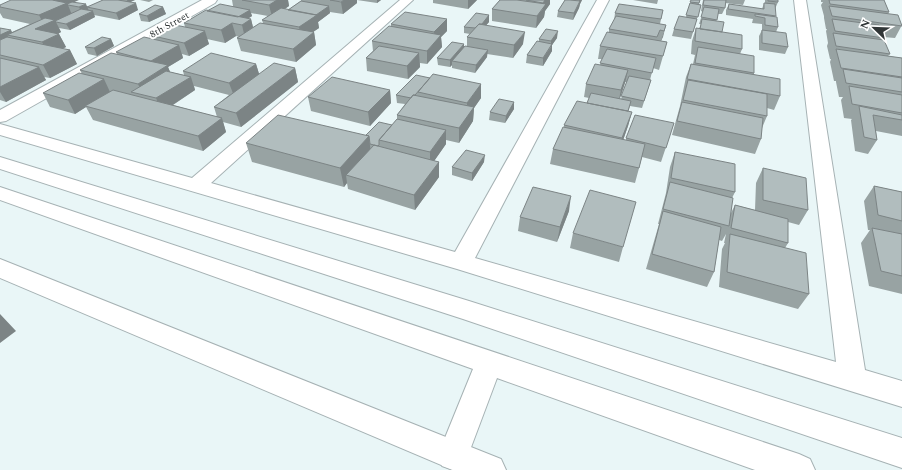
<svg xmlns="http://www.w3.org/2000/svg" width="902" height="470" viewBox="0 0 902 470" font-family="Spectral,serif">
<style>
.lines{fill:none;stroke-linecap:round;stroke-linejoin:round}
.minor-casing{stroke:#a6b2b4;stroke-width:2}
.trunk-casing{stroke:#a6b2b4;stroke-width:2}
.minor{fill:#fff;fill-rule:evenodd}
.trunk{fill:#fff;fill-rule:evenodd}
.wall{fill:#98a3a3;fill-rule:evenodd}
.shaded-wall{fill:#7c8485}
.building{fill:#b1bdbe;stroke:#7c8485}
.labels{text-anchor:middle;stroke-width:4;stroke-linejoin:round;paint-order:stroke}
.far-street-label{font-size:10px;fill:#313637;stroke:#fff}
</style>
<rect width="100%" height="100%" fill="#e9f6f7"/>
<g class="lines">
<defs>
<path id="minor" d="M202 0H217L215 3 6 121 0 122V110Z
M400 0H413L211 183 455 252 597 0H609L475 258 836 362 794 0H806L865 370 902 381V407L457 269 0 135V124L192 178Z
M0 259 501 459 506 470H453L0 278Z"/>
<path id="trunk" d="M0 157 469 301 902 438V468L463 319 0 169Z
M0 187 799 454 810 459 815 470H755L497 378 464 466 453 470 442 466 438 455 473 369 0 200Z"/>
</defs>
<!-- minor casing -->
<use href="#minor" class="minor-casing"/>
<!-- trunk casing -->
<use href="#trunk" class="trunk-casing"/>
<!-- minor -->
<use href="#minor" class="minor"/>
<!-- trunk -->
<use href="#trunk" class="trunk"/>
</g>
<!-- wall -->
<path class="wall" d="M103 0H135L130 2 138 10 119 20 94 15 95 17 70 30 59 28 61 32 58 34H59L66 47 62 49 70 50 77 64 50 78 44 77 46 80 6 102 0 100V28L12 32 30 24 3 18 0 13V5L74 2 88 7Z
M140 0H153L149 2Z
M232 0H288L289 6 285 9 288 10 301 1V0H357V3L343 14 330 12V13L318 22 319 28 313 32H314L316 45 296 62 241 51 237 38 239 37 236 36 225 43 207 39 209 44 189 56 182 54 183 58 168 67 170 72 184 75 183 71 256 64 259 74 295 68 298 82 241 127 223 122 226 132 203 151 93 120 86 107 75 114 50 107 43 93 82 74 80 70 117 54 116 52 150 38 149 35 185 27 184 23 207 11 233 6ZM251 13 268 16 262 20 263 23 253 27 251 19H248L252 16ZM194 86 229 95 214 107 217 117 173 105 195 90Z
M357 0H381L377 3Z
M433 0H477L468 9 433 3Z
M500 0H550V4L545 11 544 17 536 28 492 21V9Z
M565 0H582L580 4 579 8 573 20 557 17 558 11Z
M633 0H658L657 4Z
M691 0H700L699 4 701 5 691 39 672 36 674 29 686 17Z
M703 0H745L743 5 725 3V8L722 14H718L716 21 722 32 742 49 740 54 754 73V74L780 96 774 110 767 108V116L762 128 761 139 755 154 672 135 680 106 686 77 691 64H693L695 55 691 54 692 41 696 28 699 29 701 24H699L703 12 701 11Z
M765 0H778V2L775 9V16L778 27 776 32 788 47 785 54 759 50V36L762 30V24L752 23 753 19 726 15V10L729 4 762 9 764 3H765Z
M821 0H884L889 12 888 14 902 25 895 38 883 37 884 38 883 40 890 54 888 56 902 58V136L876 131 877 140 868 154 855 151 851 120 852 119 844 118 841 100 843 97H839L836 82V81H834L830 62 831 59H830L827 46 828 43 826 31 827 29H826L824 18V16L821 5 823 2H821Z
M163 7 166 14 149 22 141 21 139 14Z
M663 10 660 24 666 25 661 41 667 42 659 70 653 68 650 80H651L642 108 630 106 628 112H632L628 126 623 140H626V138L674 123 661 162 642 157 635 183 550 164 553 149 564 128V125L587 103 589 98 584 97 586 84 600 65 602 59H598L600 46 609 32V29L614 21 615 13ZM625 82H627L621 99 620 98Z
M489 15V22L486 25 523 44 513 58 487 54V57L475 73 452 68V65L450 67 438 65 437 58 464 44V47H467V37L470 34 464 33V27Z
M391 24 447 31 441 37 442 47 427 64 420 63V67L408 79 367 71 366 58 373 51 372 41 391 26Z
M557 38 552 45V51L543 66 526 63 527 55 539 42V39Z
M111 39 114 46 97 56 88 54 85 47Z
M430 78 481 84V98L474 108 473 121 459 143 446 140V144L434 161 439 162V177L415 210 348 189 347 183 344 187 252 162 246 143 366 135 392 125 397 119V115L405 104 397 103 396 95Z
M390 90 391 103 370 126 311 111 308 97Z
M514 102V109L505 123 489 120 490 112Z
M675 152 735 192 732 198 731 213 735 205 755 210 756 183 763 168 808 210 799 225 788 222V243L785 248 809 294 798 309 719 287 722 249 725 243H724L726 234 722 241 719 240 714 272 707 287 646 269 659 224H658L666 193 670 167Z
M484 162 472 181 452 175V167Z
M874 186 902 192V294L869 286 861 243 870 230H868L864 201Z
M569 211 557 242 518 231 520 217Z
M573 233 623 247 619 262 570 248Z"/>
<!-- shaded-wall -->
<path class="shaded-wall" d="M53 0H79L68 5 72 15 56 22 61 32 42 42 35 29 44 25 39 15Z
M127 0H135L128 3Z
M277 0H288L289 6 272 17 269 5Z
M344 0H357V3L343 14 341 2Z
M377 0H381L377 3Z
M468 0H477L468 9Z
M545 0H550V4L545 11 544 17 536 28 537 16 543 9V3Z
M579 0H582L580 4 579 8 573 20 574 13 579 4Z
M136 3 138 10 119 20 116 13Z
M86 4 89 11 82 14 79 7Z
M329 6 330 13 318 22 319 28 301 40 299 27Z
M163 7 166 14 149 22 147 16Z
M250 10 252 16 238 24 234 19Z
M93 11 95 17 70 30 66 24Z
M489 15V22L477 36 478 29Z
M251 19 254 32 245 38 242 25Z
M447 19V31L441 37 442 47 427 64V51L434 43V32Z
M232 23 236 36 225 43 221 30Z
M666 25 663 37 660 43Z
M11 30 14 36 7 35 13 45 0 52V35Z
M205 31 209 44 189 56 184 43Z
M558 31 557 38 552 45V51L543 66V58L551 47V41Z
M314 32 316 45 296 62 293 49Z
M525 32 523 44 513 58 514 45Z
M59 34 66 47 49 55 42 42Z
M111 39 114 46 97 56 94 48Z
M464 44V51L452 61V65L450 67V60Z
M179 45 183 58 168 67 173 79 143 95 138 84 156 73 151 61Z
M70 50 77 64 50 78 43 65Z
M488 50 487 57 475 73 476 65Z
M419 53 420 67 408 79 407 66Z
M256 64 260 77 234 96 229 83Z
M39 67 46 80 6 102 0 92V87Z
M295 68 298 82 241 127 236 113Z
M628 70 625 83 618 104 621 90Z
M191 77 195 90 162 112 156 98Z
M104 79 110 92 85 106 86 107 75 114 68 100Z
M481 84V98L474 108 473 121 459 143V128L467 116V103Z
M390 90 391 103 370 126 368 112Z
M514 102V109L505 123 506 116Z
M632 112 628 126 619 152 622 138Z
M222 118 226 132 203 151 198 136Z
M446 130V144L430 167V152Z
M369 136 371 155 346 175 347 183 344 187 340 168Z
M485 155 484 162 472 181V173Z
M439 162V177L415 210 414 195Z
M571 196 569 211 557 242 560 227Z
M0 314 16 331 0 343Z"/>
<!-- building -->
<path class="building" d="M11 0H52L67 3 39 15 0 7V5Z
M103 0H118L136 3 116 13 87 7Z
M242 0H277L269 5Z
M330 0H344L341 2Z
M500 0H517L546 4 537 16 492 9Z
M526 0H545L543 3Z
M565 0H570L580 1 574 13 558 11Z
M691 0H700L699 3 690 2Z
M704 0H726L725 8 703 5Z
M768 0H778V2L768 1Z
M829 0H884L889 12 830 4Z
M301 1 329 6 316 15 288 10Z
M72 2 86 4 79 7 68 5 67 4Z
M690 3 701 5 698 17 686 15Z
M764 3 775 4 776 16 728 9 729 4 764 9Z
M220 4 250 10 238 17 207 11Z
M619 4 663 10 661 19 615 13Z
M155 5 163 7 147 16 139 14Z
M829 6 898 15 902 26 832 16Z
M704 7 719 9 717 20 701 17Z
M281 8 317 15 299 27 262 20Z
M81 9 93 11 66 24 56 22 55 21Z
M206 10 251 19 242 25 232 23 221 30 184 23Z
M405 12 447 19 434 32 391 24Z
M476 13 489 15 482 24H479L475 28 464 27Z
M755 14 777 17 778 27 765 25V18L755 16Z
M616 16 666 25 664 31 660 30 657 37 609 29Z
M679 16 697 19 693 32 674 29Z
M45 18 55 20 35 29 59 34 42 42 7 35Z
M702 19 724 22 722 32 700 29Z
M832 19 879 25 884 38 835 31Z
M260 23 314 32 293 49 237 38Z
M170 24 205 31 184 43 149 35Z
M479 24 525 32 514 45 467 37Z
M389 26 441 35 427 51 372 41Z
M0 28 11 30 0 35Z
M696 28 742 35V49L695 41Z
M546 29 558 31 551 41 539 39Z
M762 30 786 33 788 47 762 43Z
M607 32 667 42 663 56 600 46Z
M833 33 884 40 890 54 836 46Z
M7 37 70 50 43 65 0 55V40Z
M102 37 111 39 94 48 85 47Z
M144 37 179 45 151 61 116 52Z
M537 41 552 44 543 58 527 55Z
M452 42 464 44 450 60 437 58Z
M379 46 419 53 407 66 366 58Z
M465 46 488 50 476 65 452 61Z
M698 47 754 56V73L695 63Z
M607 49 656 58 652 73 600 63Z
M836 49 902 58V77L841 68Z
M111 53 168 65 138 84 80 70Z
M211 53 256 64 229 83 183 71Z
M0 58 39 67 0 87Z
M274 63 295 68 236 113 214 107Z
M595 64 628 70 621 90 586 84Z
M691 64 780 79V96L687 79Z
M843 69 902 78V92L846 83Z
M166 71 191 77 156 98 131 92Z
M79 73 104 79 68 100 43 93Z
M433 74 481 84 467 103 418 92Z
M416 75 430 78 415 95H413L411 98 396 95Z
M629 76 651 80 644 101 621 96Z
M332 77 390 90 368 112 308 97Z
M688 80 767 94V116L683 100Z
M849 86 902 95V113L852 104Z
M113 90 222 118 198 136 85 106Z
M591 93 631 101 628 111 587 103Z
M413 95 474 107 459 128 397 115Z
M499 99 514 102 506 116 490 112Z
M577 101 632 112 622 138 564 125Z
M682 102 763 118 761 139 677 121Z
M859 106 902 115V120L873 115 877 140 864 137Z
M278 115 369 136 340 168 246 143Z
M635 115 674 123 666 148 626 138Z
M397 119 446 130 430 152 379 140Z
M379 122 392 125 379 140V145L378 146 370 144 369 136 366 135Z
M563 127 645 144 639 168 553 149Z
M374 145 439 162 414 195 346 175Z
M466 150 485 155 472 173 452 167Z
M675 152 735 164V192L671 178Z
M763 168 806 178 808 210 763 200Z
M670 182 733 198 729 226 663 209Z
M874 186 902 192V221L878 215Z
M533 187 571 196 560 227 520 217Z
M590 190 636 202 623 247 573 233Z
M735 205 788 219V243L731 228Z
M663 211 721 227 714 272 652 254Z
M872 228 902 234V276L881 271Z
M730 234 806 253 809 294 727 272Z"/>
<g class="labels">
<!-- far-street labels -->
<g class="far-street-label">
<text transform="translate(169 24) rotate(-29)" y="4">8th Street</text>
</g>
</g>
<!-- north arrow -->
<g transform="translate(874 28) rotate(293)" stroke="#ffffff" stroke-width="3" paint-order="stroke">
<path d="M0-3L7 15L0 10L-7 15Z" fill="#313637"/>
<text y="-6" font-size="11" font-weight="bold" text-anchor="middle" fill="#313637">N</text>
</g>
</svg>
